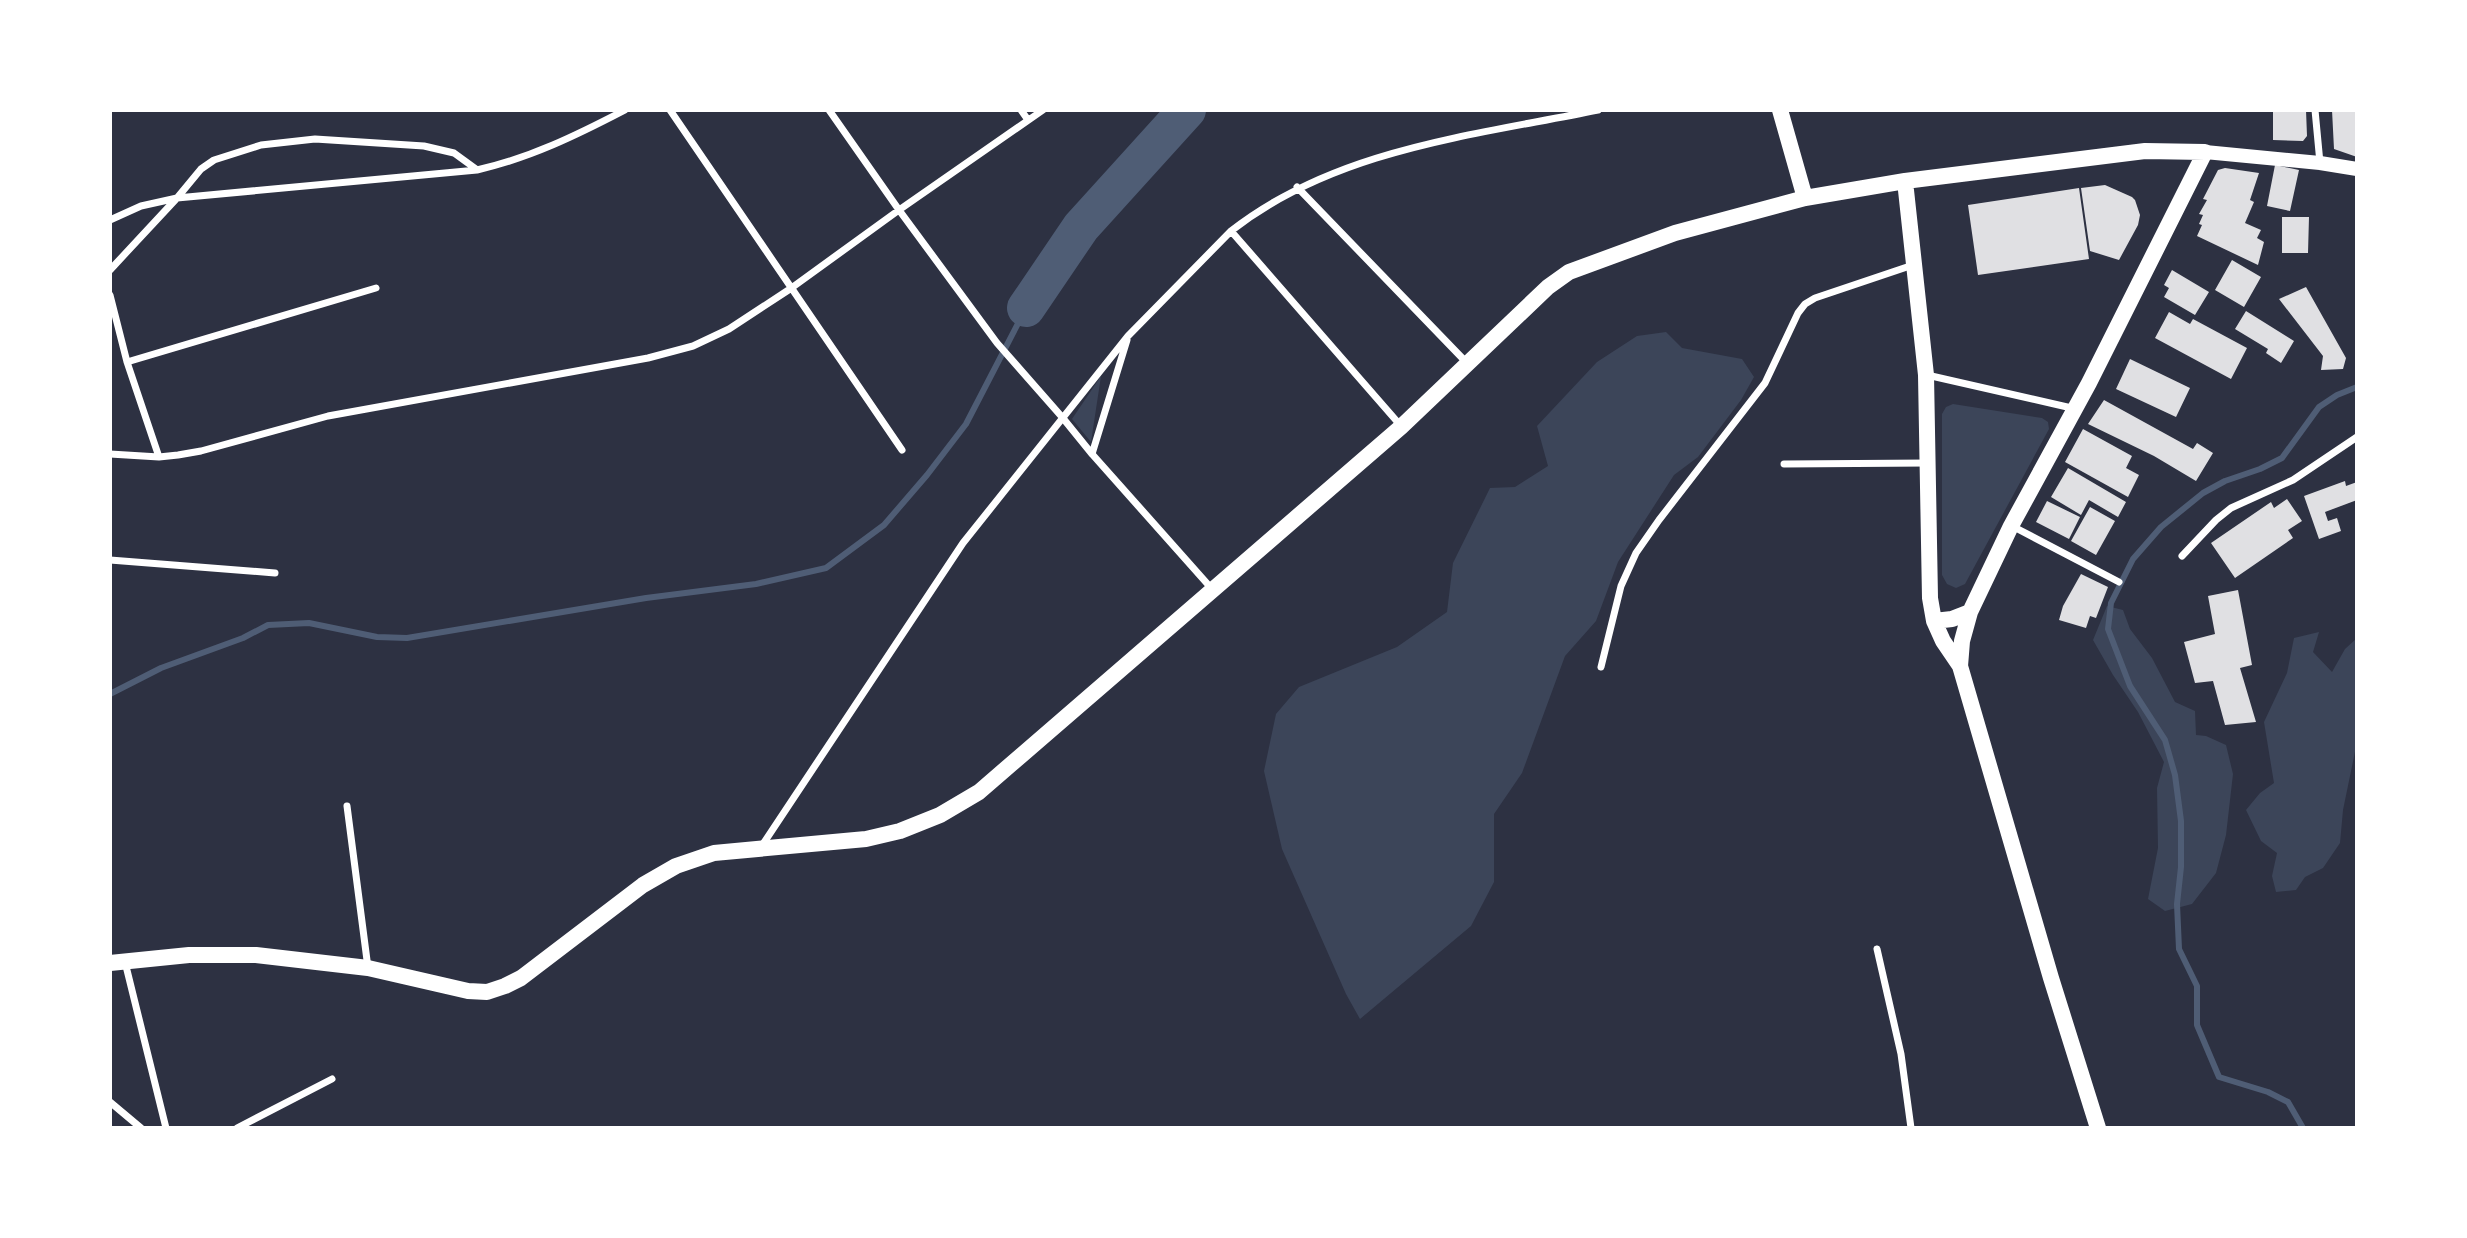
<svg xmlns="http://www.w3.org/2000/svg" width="2467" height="1238" viewBox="0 0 2467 1238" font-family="'Work Sans',sans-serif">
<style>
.green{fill:#3c4559}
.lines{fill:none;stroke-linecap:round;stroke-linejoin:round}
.stream{stroke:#4f5d75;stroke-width:6}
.river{stroke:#4f5d75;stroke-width:38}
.building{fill:#e0e0e3}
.minor{stroke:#fff;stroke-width:7}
.secondary{stroke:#fff;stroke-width:14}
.primary{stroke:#fff;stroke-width:16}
</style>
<rect width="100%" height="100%" fill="#2d3142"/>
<!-- green -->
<path class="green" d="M1666 332 1682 348 1742 359 1754 377 1741 400 1698 457 1674 475 1618 562 1596 621 1565 656 1522 773 1494 814V882L1471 926 1360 1019 1346 994 1282 849 1264 771 1276 714 1299 687 1397 647 1447 612 1453 563 1490 488 1515 487 1548 466 1537 426 1597 362 1637 336Z
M1101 376 1091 442 1072 419Z
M1953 404 2042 418 2048 422 2049 429 1965 584 1956 588 1947 584 1942 575V414L1946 407Z
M2107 606 2123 610 2130 629 2152 658 2175 702 2195 711 2196 735 2206 736 2226 745 2233 774 2226 835 2216 873 2192 904 2165 911 2148 899 2158 848 2157 788 2164 762 2138 712 2113 675 2093 640Z
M2319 632 2313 652 2332 672 2345 649 2357 638V742L2343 810 2340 843 2323 868 2305 877 2296 890 2276 892 2272 876 2277 853 2261 841 2246 810 2260 793 2274 783 2264 722 2287 673 2294 638Z"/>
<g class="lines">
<!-- stream -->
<path class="stream" d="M110 694 161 668 243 638 268 625 309 623 377 637 407 638 646 598 756 584 826 568 884 525 927 475 966 424 1026 308
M2303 1128 2288 1102 2268 1092 2219 1077 2197 1025V986L2179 949 2177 904 2181 867V821L2175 775 2165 740 2130 686 2108 629 2111 603 2133 559 2161 527 2203 493 2225 481 2260 469 2282 458 2319 407 2337 395 2357 387"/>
<!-- river -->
<path class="river" d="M1026 308 1081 227 1187 110"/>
</g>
<!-- building -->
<path class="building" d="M2273 110H2306L2307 136 2303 141 2273 140Z
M2332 110H2357V157L2334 149Z
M2275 165 2299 170 2290 211 2267 206Z
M2225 168 2259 173 2250 200 2254 202 2245 223 2261 230 2257 238 2264 242 2258 265 2197 236 2202 225 2199 224 2203 215 2199 214 2207 200 2203 199 2218 170Z
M2105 185 2132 197 2135 200 2140 215 2138 225 2119 260 2090 251 2081 188Z
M2079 188 2089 259 1978 275 1968 205Z
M2282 217H2309L2308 253H2282Z
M2232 260 2261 277 2244 307 2215 290Z
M2172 270 2209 292 2195 315 2164 297 2169 288 2164 285Z
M2306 287 2346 358 2343 369 2321 370 2323 356 2279 299Z
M2246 311 2294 341 2281 363 2266 353 2268 349 2235 329Z
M2169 312 2190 324 2193 319 2247 348 2231 379 2155 338Z
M2130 359 2190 388 2176 417 2116 389Z
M2104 400 2193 449 2197 443 2213 453 2196 481 2154 456 2088 424Z
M2083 429 2132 456 2126 468 2139 475 2128 497 2065 462Z
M2068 468 2126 502 2118 517 2089 500 2081 515 2051 497Z
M2345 481 2346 486 2357 482V500L2325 512 2328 521 2337 518 2341 531 2319 539 2304 496Z
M2287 499 2302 521 2288 530 2293 538 2235 578 2211 543 2271 502 2274 508Z
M2047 501 2080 517 2069 539 2036 522Z
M2090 507 2115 521 2096 555 2071 541Z
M2081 574 2108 587 2096 618 2090 616 2086 628 2059 620 2063 606Z
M2238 590 2252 665 2240 668 2256 722 2225 725 2213 681 2195 683 2184 642 2215 634 2208 596Z"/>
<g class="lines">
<!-- minor -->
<path class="minor" d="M670 110 902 450
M829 110 899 210 997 343 1062 417 1092 454 1212 589
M1021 110 1028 120
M2315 110 2320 163
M1297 187 1467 363
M110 220 141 206 177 198 477 170C530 158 577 135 625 110
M1231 231 1401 426
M110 270 177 198 201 169 214 160 261 145 315 139 424 146 454 153 476 169
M110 295 127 362 159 457
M127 362 376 288
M1927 375 2076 409
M110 454 159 457 178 455 201 451 328 416 648 358 693 346 729 329 790 289 899 210 1043 110
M1092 454 1127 340
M1784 464 1928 463
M2012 526 2119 582
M2182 556 2216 520 2231 508 2293 480 2357 437
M110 560 275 573
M1601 667 1621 586 1636 553 1659 520 1765 383 1798 313 1805 304 1815 298 1913 265
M347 806 368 968
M761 847 963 543 1128 336 1231 231C1336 149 1471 136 1598 110
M1877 949 1901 1054 1911 1128
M125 962 166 1128
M110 1102 141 1128
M237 1128 332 1079"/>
<!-- secondary -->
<path class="secondary" d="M2205 152 2320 163 2357 169"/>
<!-- primary -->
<path class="primary" d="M1780 110 1805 198
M1905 181 1926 375 1930 598 1934 621 1943 641 1960 666 2051 978 2098 1128
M1934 621 1952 619 1970 612
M110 963 189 955H256L368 968 468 991 487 992 505 986 521 978 643 885 676 866 714 853 866 839 900 831 940 815 979 792 1401 427 1548 287 1569 272 1675 233 1805 198 1905 181 2145 151 2205 152 2089 383 2011 526 1970 612 1962 641 1960 666"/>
</g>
<!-- border -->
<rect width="2467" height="1238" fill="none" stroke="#ffffff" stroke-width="224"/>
</svg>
